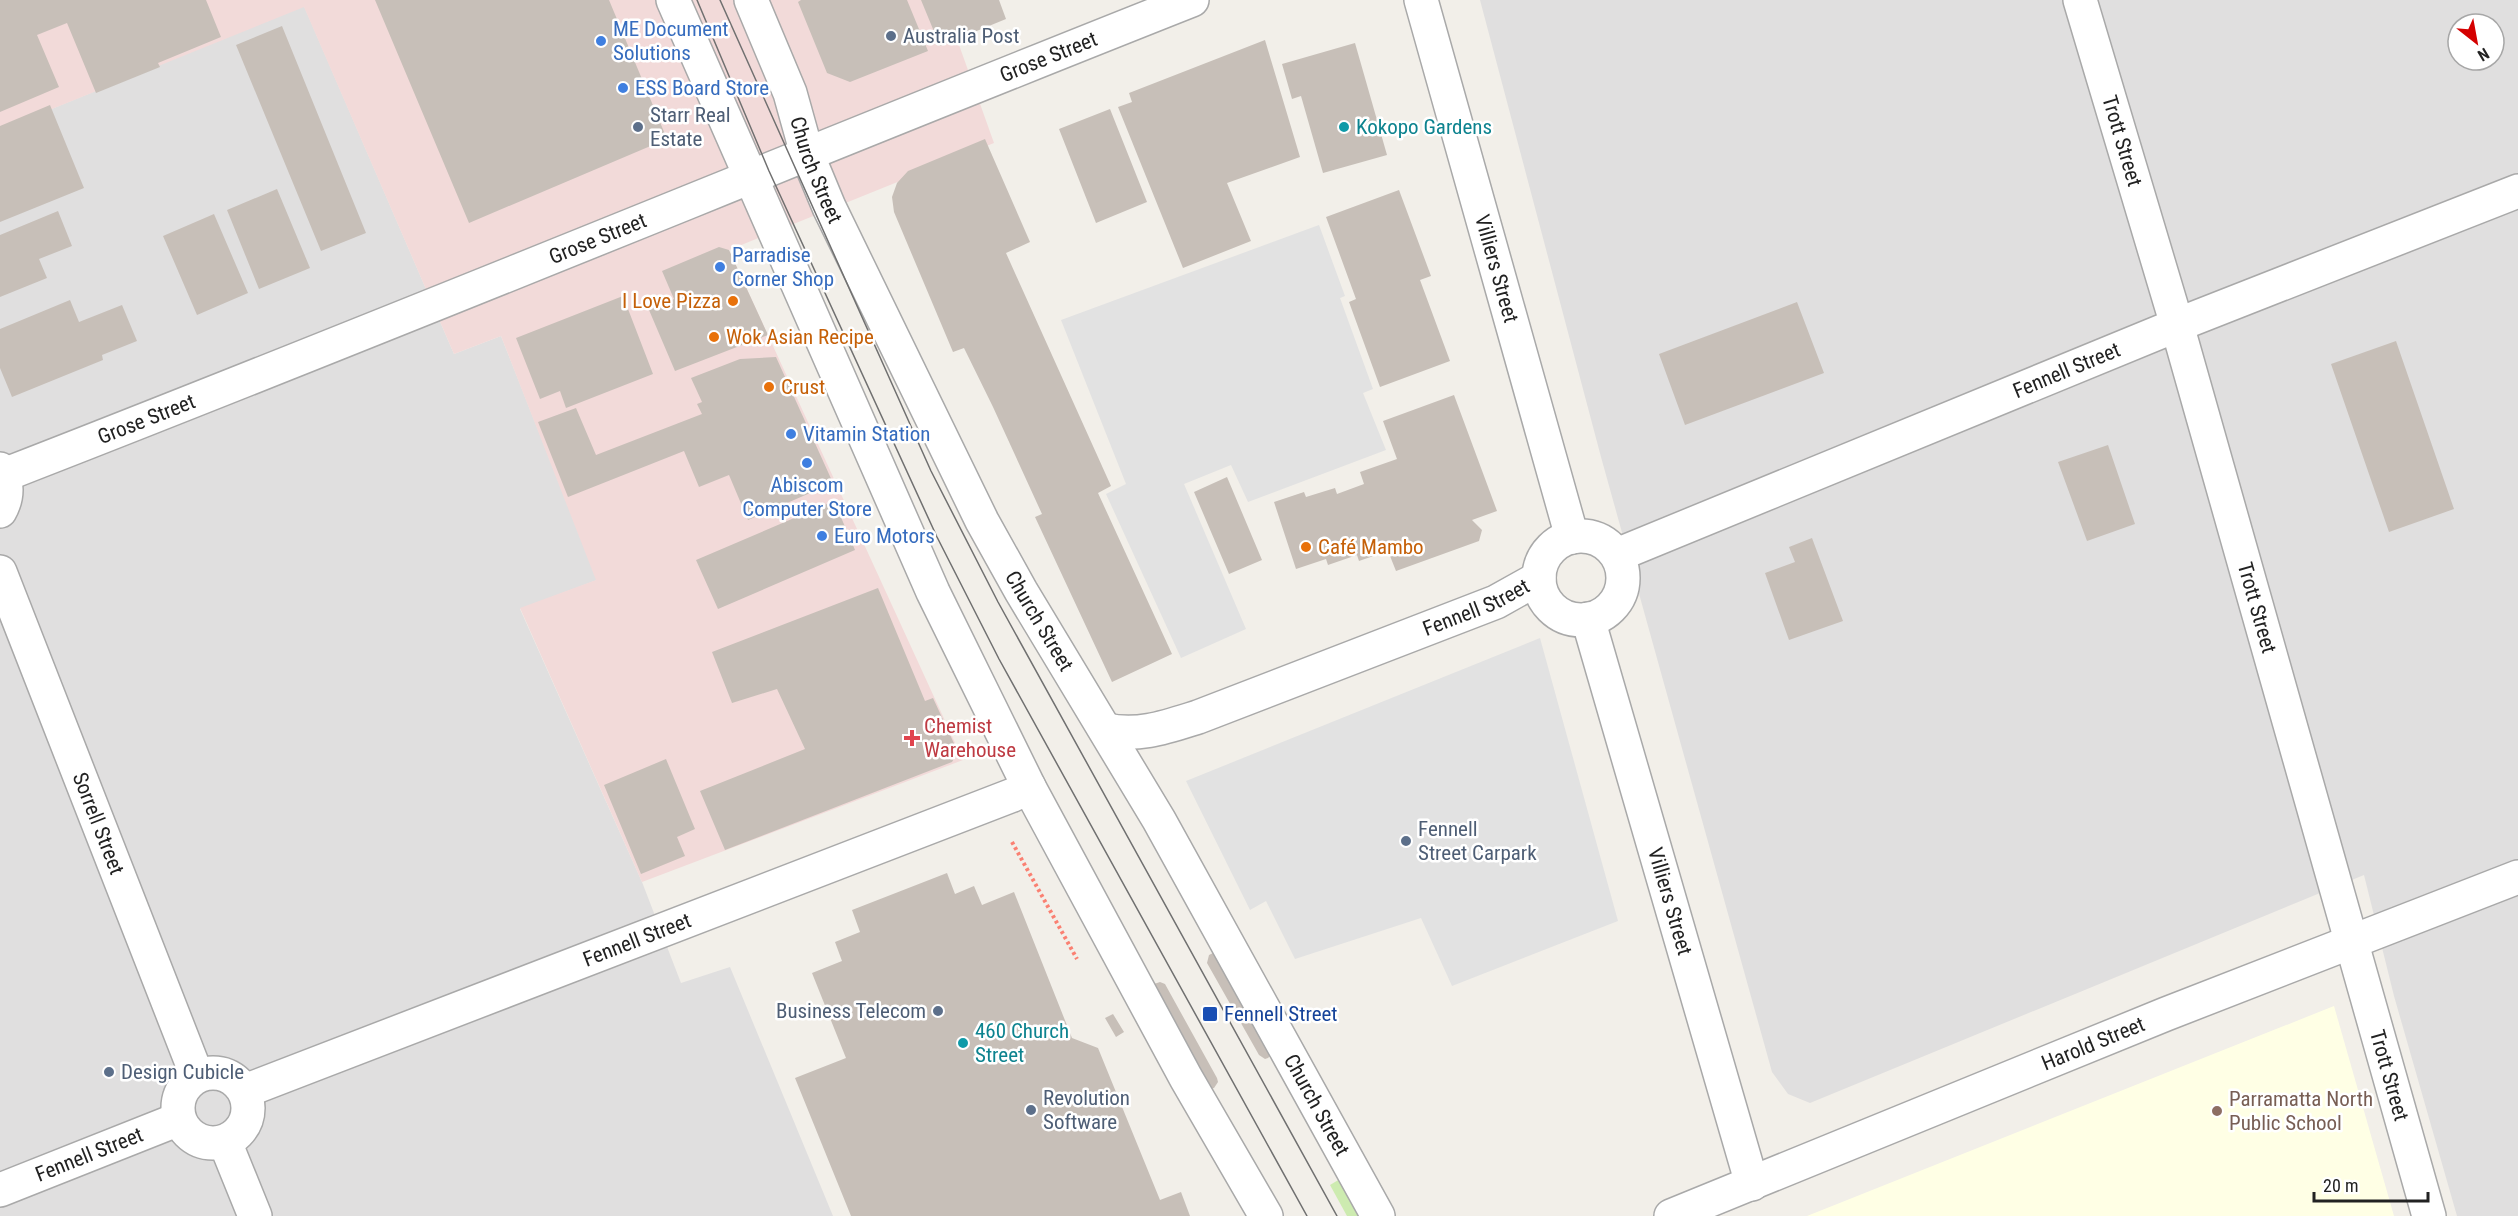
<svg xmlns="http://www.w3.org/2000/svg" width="2518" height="1216" viewBox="0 0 2518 1216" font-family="'Roboto Condensed',sans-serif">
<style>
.residential{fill:#e0dfdf;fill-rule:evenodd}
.commercial{fill:#f2dad9}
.education{fill:#ffffe5}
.grass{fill:#cdebb0}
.parking{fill:#e2e2e2}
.building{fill:#c7bfb8}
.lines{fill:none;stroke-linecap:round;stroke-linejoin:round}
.minor-casing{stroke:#a9a9a9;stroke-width:36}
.path{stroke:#fa8072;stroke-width:4;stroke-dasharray:3 3;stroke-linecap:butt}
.minor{stroke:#fff;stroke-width:33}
.tram{stroke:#707070;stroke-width:1.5}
.service-dot{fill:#5c6f8a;stroke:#fff;stroke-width:2}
.shop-dot{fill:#3f7fe0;stroke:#fff;stroke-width:2}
.culture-dot{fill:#0f9aa8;stroke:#fff;stroke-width:2}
.food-dot{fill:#e8710a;stroke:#fff;stroke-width:2}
.health-dot{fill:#e0444e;stroke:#fff;stroke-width:2}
.transit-dot{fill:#1a4fb4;stroke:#fff;stroke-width:2}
.education-dot{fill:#8d6e63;stroke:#fff;stroke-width:2}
.labels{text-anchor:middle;stroke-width:5;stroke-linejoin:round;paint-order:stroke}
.shop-label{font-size:21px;fill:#366cbe;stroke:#fff;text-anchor:start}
.service-label{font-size:21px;fill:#4e5e75;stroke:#fff;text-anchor:start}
.street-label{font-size:21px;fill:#222;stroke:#fff}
.culture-label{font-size:21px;fill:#0d838f;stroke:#fff;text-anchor:start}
.food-label{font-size:21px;fill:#c56008;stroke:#fff;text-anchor:start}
.health-label{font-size:21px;fill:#be3a42;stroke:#fff;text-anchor:start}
.transit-label{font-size:21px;fill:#164399;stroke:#fff;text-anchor:start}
.education-label{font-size:21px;fill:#785e54;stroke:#fff;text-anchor:start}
</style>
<rect width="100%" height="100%" fill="#f2efe9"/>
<!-- residential -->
<path class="residential" d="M1480 0H2518V1216H2457L2394 996 2364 875 1810 1103 1788 1094 1772 1072 1601 457ZM2458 24H2494V60H2458Z
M304 6 454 354 501 336 597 580 520 609 642 882 681 983 730 967 833 1216H0V130Z"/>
<!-- commercial -->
<path class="commercial" d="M0 0H943L994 143 729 250 963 760 642 882 520 608 596 580 501 336 454 354 304 7 0 130Z"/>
<!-- education -->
<path class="education" d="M2334 1006 2394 1216H1807Z"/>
<!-- grass -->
<path class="grass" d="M1345 1176 1368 1216H1347L1330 1185Z"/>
<!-- parking -->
<path class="parking" d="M1319 225 1345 296 1340 298 1373 389 1363 393 1386 450 1248 502 1231 465 1184 484 1246 629 1181 658 1106 494 1126 484 1061 320Z
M1540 638 1618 921 1452 986 1421 918 1295 959 1266 901 1250 910 1186 781Z"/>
<!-- building -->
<path class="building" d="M0 0H206L221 37 158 63 160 67 96 93 67 23 37 35 59 87 0 112Z
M375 0H609L667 139 469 223Z
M801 0H907L928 51 850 82 827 73 798 2Z
M921 0H999L1006 19 940 46Z
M282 26 366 233 321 251 236 45Z
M1265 40 1300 157 1227 183 1251 241 1183 268 1118 107 1132 102 1129 93Z
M1355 43 1387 155 1323 173 1301 96 1292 99 1282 64Z
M50 105 84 188 0 222V126Z
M1110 109 1147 202 1096 223 1059 129Z
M985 139 1030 242 1006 253 1111 486 1098 493 1172 654 1112 682 1035 517 1042 514 993 407 964 348 953 352 894 212 892 197 897 183 908 171Z
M277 189 310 268 259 289 227 210Z
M1399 190 1431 276 1420 280 1450 361 1380 387 1349 302 1356 299 1326 217Z
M58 211 72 246 39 259 47 278 0 297V235Z
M214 214 248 293 197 315 163 236Z
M719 247 729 250 768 335 675 371 649 310 674 299 662 271Z
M623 296 653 374 566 408 560 391 540 399 516 338Z
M70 300 79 322 122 305 137 341 102 355 103 360 12 397 0 368V329Z
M1797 302 1824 373 1685 425 1659 354Z
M2396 341 2454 509 2389 532 2331 364Z
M776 357 833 483 748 520 729 475 699 487 684 451 568 497 538 422 576 408 596 455 702 414 697 404 702 402 691 378 740 359Z
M1454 395 1497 511 1472 520 1482 530 1479 541 1396 571 1388 551 1359 561 1357 555 1328 565 1326 559 1296 569 1274 502 1304 492 1306 497 1335 488 1337 494 1364 484 1360 472 1397 459 1383 421Z
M2108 445 2135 524 2087 541 2058 462Z
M1227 477 1262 560 1229 574 1194 492Z
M834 501 855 550 718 609 696 560Z
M1812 538 1843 621 1789 640 1765 573 1795 562 1789 547Z
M878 588 925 701 933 698 958 752 952 762 725 850 700 791 805 749 777 689 732 703 712 652Z
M666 759 695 829 677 837 685 856 641 874 604 785Z
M947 873 955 894 974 886 982 905 1014 892 1072 1038 1098 1048 1160 1200 1181 1192 1190 1216H851L795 1078 846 1058 812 973 842 961 835 942 860 932 852 910Z
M1215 952 1273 1053 1268 1058 1265 1059 1259 1055 1207 963 1209 955Z
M1160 982 1165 984 1217 1078 1218 1082 1214 1088 1210 1089 1153 988 1154 984Z
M1113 1014 1124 1032 1116 1037 1105 1018Z"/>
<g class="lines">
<defs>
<g id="minor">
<path d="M673 0 933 592 1029 787 1186 1078 1266 1216"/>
<path id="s1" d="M751 0 790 93 807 154 829 207 982 521 1021 591 1159 820 1378 1216"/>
<path id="s2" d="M1421 0 1572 537"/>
<path id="s3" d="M2080 0 2177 325 2429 1216"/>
<path d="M0 469C8 482 8 497 0 511"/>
<path id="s4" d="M4 475C401 321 795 157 1192 0"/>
<circle cx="1581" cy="578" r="42"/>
<path id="s5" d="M1617 555 2177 325 2518 191"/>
<path id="s6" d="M0 572 197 1076"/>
<path id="s7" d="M1588 619 1752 1184"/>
<path id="s8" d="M1106 730C1139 737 1166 727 1198 717L1496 602 1539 578"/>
<circle cx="213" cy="1108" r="35"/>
<path id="s9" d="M245 1091 1013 795 1029 787"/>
<path d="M225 1142 255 1216"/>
<path id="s10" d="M0 1190 179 1119"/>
<path id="s11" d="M1671 1216 2166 1014 2518 877"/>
</g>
</defs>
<!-- minor casing -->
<use href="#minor" class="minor-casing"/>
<!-- path -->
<path class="path" d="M1012 842 1077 959"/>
<!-- minor -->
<use href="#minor" class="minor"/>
<!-- tram -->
<path class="tram" d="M697 0 769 171 937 537 999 659 1307 1216
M720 0 931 471 998 602 1337 1216"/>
</g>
<!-- markers -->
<g class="service-dot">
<circle cx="891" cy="36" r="6"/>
<circle cx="638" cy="127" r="6"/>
<circle cx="1406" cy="841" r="6"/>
<circle cx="938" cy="1011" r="6"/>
<circle cx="109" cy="1072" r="6"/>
<circle cx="1031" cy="1110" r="6"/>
</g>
<g class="shop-dot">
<circle cx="601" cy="41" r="6"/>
<circle cx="623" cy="88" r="6"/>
<circle cx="720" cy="267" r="6"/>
<circle cx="791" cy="434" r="6"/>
<circle cx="807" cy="463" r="6"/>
<circle cx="822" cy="536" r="6"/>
</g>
<g class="culture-dot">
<circle cx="1344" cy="127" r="6"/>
<circle cx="963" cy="1043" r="6"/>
</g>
<g class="food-dot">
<circle cx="733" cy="301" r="6"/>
<circle cx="714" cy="337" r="6"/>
<circle cx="769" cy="387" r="6"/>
<circle cx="1306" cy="547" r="6"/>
</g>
<path class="health-dot" d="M909 729h6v6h6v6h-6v6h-6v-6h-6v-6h6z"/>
<rect class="transit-dot" x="1202" y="1006" width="16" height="16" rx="3"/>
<circle class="education-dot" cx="2217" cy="1111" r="6"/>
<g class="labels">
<!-- shop labels -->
<g class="shop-label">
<text x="613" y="36">ME Document<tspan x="613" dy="24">Solutions</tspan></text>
<text x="635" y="95">ESS Board Store</text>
<text x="732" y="262">Parradise<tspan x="732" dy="24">Corner Shop</tspan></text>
<text x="803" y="441">Vitamin Station</text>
<text x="807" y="492" text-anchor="middle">Abiscom<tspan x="807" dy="24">Computer Store</tspan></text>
<text x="834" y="543">Euro Motors</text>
</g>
<!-- service labels -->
<g class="service-label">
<text x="903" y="43">Australia Post</text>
<text x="650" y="122">Starr Real<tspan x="650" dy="24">Estate</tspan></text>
<text x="1418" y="836">Fennell<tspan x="1418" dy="24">Street Carpark</tspan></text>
<text x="926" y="1018" text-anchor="end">Business Telecom</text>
<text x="121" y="1079">Design Cubicle</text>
<text x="1043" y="1105">Revolution<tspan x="1043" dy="24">Software</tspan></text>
</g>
<!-- street labels -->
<g class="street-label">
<text dy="7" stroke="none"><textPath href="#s4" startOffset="1125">Grose Street</textPath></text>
<text dy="7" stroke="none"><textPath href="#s3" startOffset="147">Trott Street</textPath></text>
<text dy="7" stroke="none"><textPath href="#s1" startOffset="182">Church Street</textPath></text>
<text dy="7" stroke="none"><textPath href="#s4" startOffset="639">Grose Street</textPath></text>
<text dy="7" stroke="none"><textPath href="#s2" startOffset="279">Villiers Street</textPath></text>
<text dy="7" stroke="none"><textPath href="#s5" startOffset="486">Fennell Street</textPath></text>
<text dy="7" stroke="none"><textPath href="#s4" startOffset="153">Grose Street</textPath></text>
<text dy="7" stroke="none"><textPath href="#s8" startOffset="393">Fennell Street</textPath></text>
<text dy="7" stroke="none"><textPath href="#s3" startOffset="633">Trott Street</textPath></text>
<text dy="7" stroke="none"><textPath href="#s1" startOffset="686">Church Street</textPath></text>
<text dy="7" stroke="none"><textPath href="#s6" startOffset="270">Sorrell Street</textPath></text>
<text dy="7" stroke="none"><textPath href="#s7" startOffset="294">Villiers Street</textPath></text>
<text dy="7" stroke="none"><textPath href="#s9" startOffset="420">Fennell Street</textPath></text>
<text dy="7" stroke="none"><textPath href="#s11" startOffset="456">Harold Street</textPath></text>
<text dy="7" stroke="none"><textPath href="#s3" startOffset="1119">Trott Street</textPath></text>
<text dy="7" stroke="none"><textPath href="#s1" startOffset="1244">Church Street</textPath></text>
<text dy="7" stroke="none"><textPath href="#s10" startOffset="96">Fennell Street</textPath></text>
</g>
<!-- culture labels -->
<g class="culture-label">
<text x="1356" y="134">Kokopo Gardens</text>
<text x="975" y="1038">460 Church<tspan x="975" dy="24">Street</tspan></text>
</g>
<!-- food labels -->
<g class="food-label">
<text x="721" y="308" text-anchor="end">I Love Pizza</text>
<text x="726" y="344">Wok Asian Recipe</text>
<text x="781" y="394">Crust</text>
<text x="1318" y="554">Café Mambo</text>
</g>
<!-- health labels -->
<g class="health-label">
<text x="924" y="733">Chemist<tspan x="924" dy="24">Warehouse</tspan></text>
</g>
<!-- transit labels -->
<g class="transit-label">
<text x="1224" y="1021">Fennell Street</text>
</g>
<!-- education labels -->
<g class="education-label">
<text x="2229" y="1106">Parramatta North<tspan x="2229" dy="24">Public School</tspan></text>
</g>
</g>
<!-- north arrow -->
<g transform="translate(2476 42) rotate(149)"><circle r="28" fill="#ffffff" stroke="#a7a7a7" stroke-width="1.5"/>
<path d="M0-4.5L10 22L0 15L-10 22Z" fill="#d40000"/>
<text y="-9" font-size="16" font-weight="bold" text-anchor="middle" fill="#222222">N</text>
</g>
<!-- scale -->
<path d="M2314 1192v9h114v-9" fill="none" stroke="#222222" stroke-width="3"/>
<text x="2323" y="1192" font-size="18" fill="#222222" stroke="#ffffff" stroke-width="4.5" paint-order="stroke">20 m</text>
</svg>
